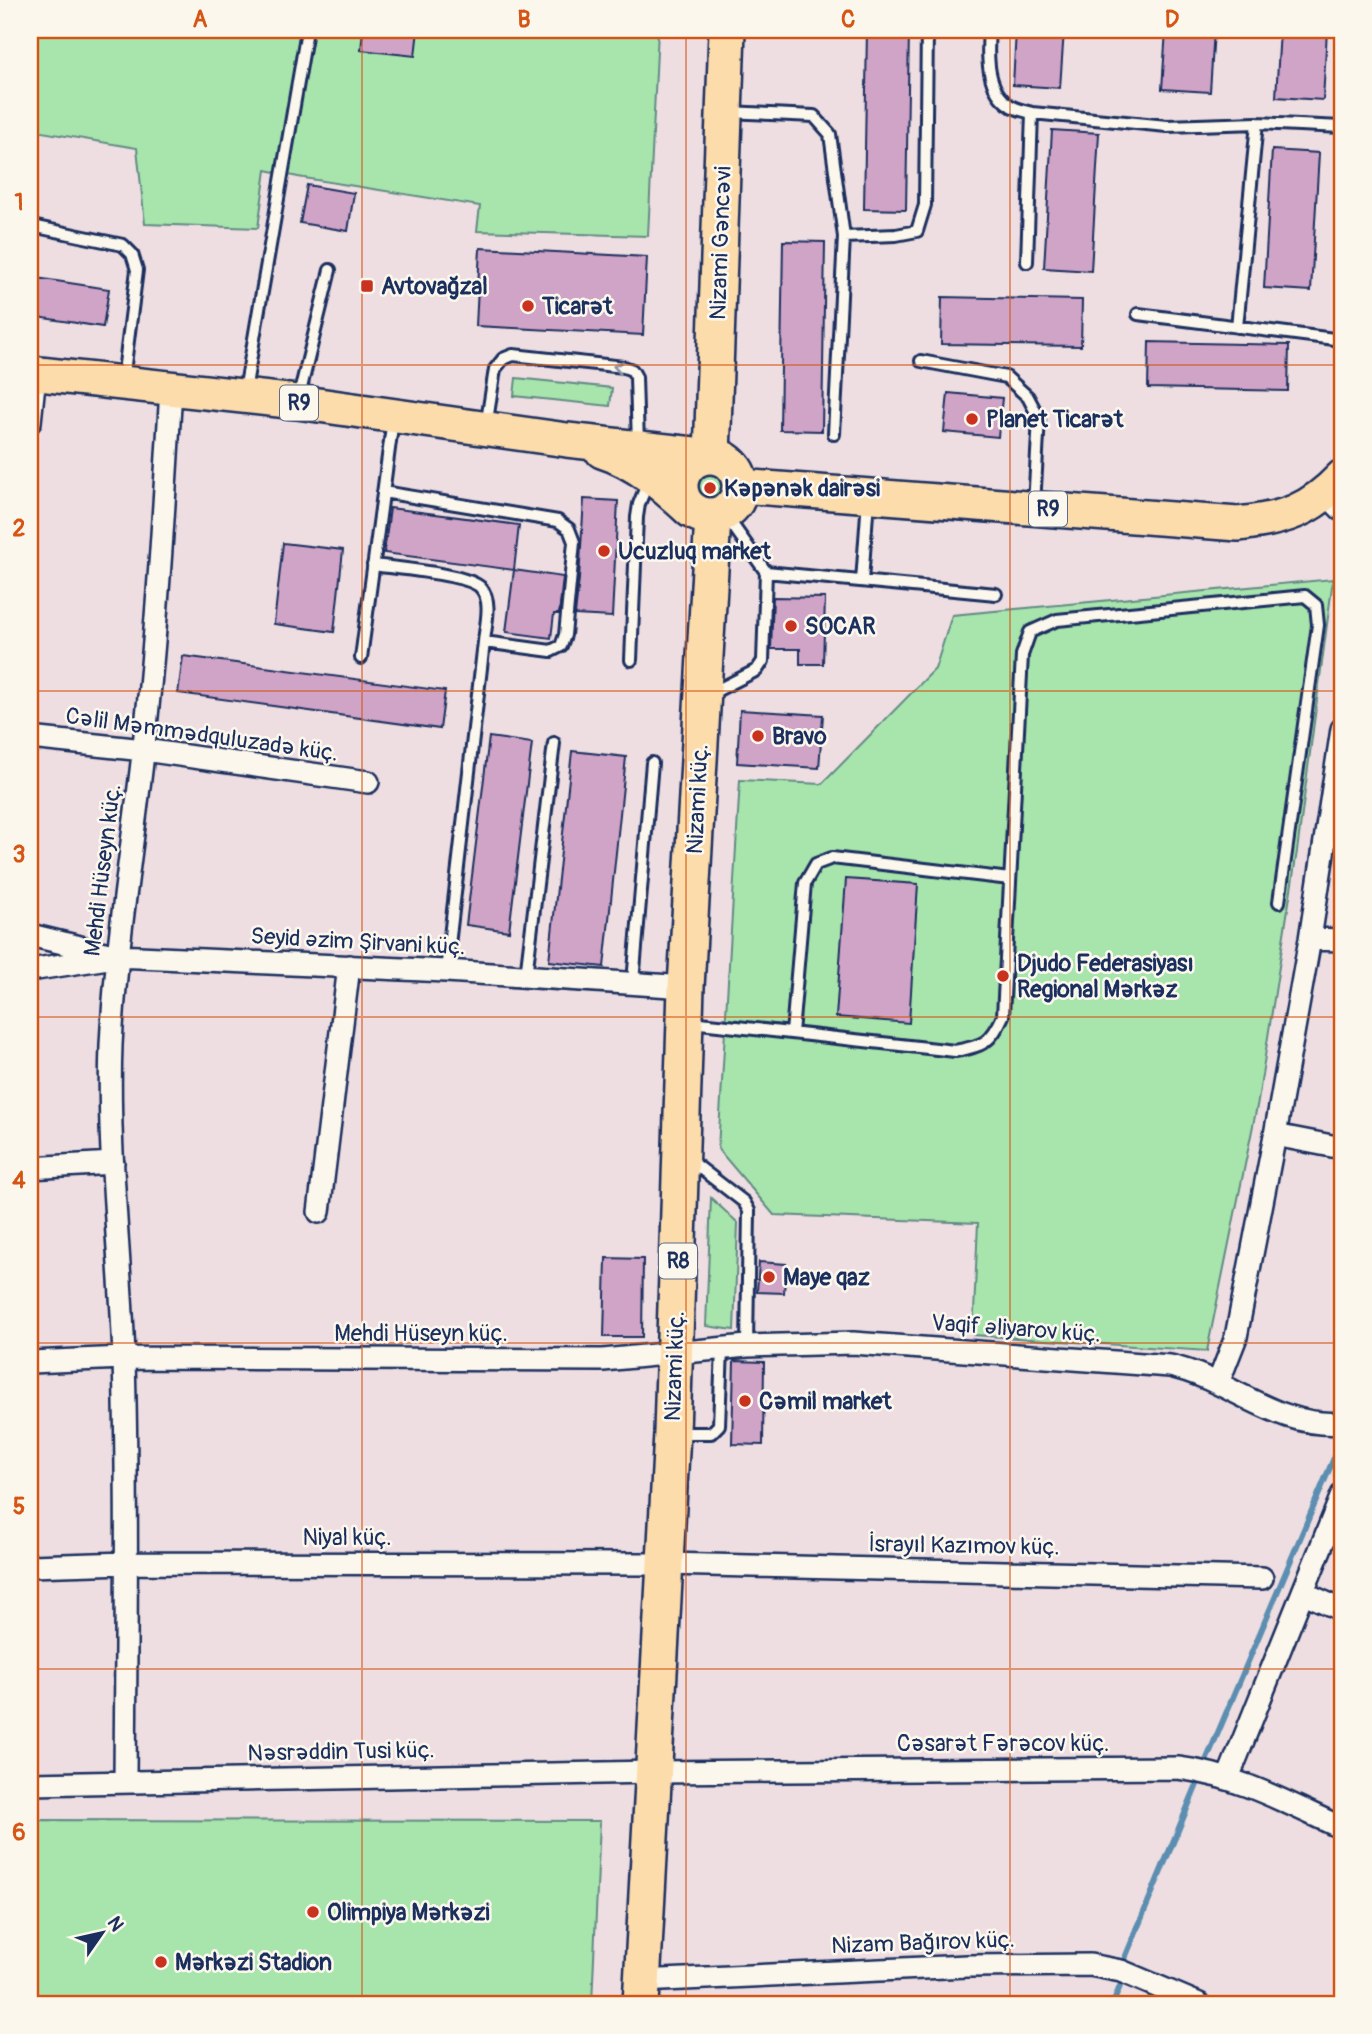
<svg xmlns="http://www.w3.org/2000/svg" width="1372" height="2034" viewBox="0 0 1372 2034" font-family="Pangolin,sans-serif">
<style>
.green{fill:#a8e5ac;stroke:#628a85;stroke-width:2}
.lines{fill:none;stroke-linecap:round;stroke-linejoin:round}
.stream{stroke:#5c8eb1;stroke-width:6}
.building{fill:#d0a4c7;stroke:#1b2f5e;stroke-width:2}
.service-casing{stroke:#1b2f5e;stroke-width:16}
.minor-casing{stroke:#1b2f5e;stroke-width:26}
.primary-casing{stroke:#1b2f5e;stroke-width:38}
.trunk-casing{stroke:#1b2f5e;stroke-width:40}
.service{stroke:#fbf7ec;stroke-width:10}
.minor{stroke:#fbf7ec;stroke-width:21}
.primary{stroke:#fddcac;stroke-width:33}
.trunk{stroke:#fddcac;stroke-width:35}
.oneway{stroke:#8b93a5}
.grid{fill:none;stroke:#d45514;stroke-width:2;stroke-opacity:0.55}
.poi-dot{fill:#c8321e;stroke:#fbf7ec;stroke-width:2.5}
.labels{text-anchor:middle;stroke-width:5;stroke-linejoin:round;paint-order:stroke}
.shield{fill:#fbf7ec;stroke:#5e6b89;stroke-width:2}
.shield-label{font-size:21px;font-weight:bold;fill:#1b2f5e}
.street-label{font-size:23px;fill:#1b2f5e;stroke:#fbf7ec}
.poi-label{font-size:23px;font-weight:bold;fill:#1b2f5e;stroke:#fbf7ec;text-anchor:start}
.neatline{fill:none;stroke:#d45514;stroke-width:2.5}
.grid-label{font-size:23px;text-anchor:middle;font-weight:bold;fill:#d45514}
</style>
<rect width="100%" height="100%" fill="#eedee1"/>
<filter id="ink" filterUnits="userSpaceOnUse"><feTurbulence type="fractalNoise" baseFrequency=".0143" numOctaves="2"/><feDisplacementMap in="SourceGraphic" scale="14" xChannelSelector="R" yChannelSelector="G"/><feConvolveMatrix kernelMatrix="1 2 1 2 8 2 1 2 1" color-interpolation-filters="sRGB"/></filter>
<g filter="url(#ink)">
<!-- green -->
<path class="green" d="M30 30H658L648 236 477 231 480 206 298 177 266 170 258 228 145 224 137 148 30 130Z
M516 378 612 388 610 406 514 396Z
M696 487a14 14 0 1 1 28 0a14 14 0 1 1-28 0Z
M1333 579 1297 851 1258 1101 1207 1351 973 1335 978 1223 774 1215 718 1149 740 780 822 784 935 669 952 615Z
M711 1198 738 1223 734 1330 706 1326Z
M30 1820 600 1821 592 2004H30Z"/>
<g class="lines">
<!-- stream -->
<path class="stream" d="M1206 1761 1342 1439
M1125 1958 1198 1782
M1113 2004 1120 1986"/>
</g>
<!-- building -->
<path class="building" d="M363 30H418L415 56 361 50Z
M867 30H909L906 210 864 209Z
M1016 30H1064L1060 88 1013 85Z
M1166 30H1214L1210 92 1162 89Z
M1280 30H1327L1323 100 1276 97Z
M1052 130 1099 133 1091 271 1044 268Z
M1272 150 1319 153 1311 291 1264 288Z
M307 185 354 193 348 231 300 223Z
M783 241 825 242 822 431 780 430Z
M480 248 647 257 643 335 476 326Z
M30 277 109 289 103 327 30 316Z
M942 297 1082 300 1081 346 941 344Z
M1149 342 1289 345 1288 391 1148 388Z
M948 393 1002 398 998 437 944 432Z
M584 499 618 501 612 617 575 615 579 579Z
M390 508 519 525 514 570 384 553Z
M283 543 343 550 334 632 274 624Z
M514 570 563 577 559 614H554L551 638 506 632Z
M773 597 825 598 823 664H800V649H771Z
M183 656 445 691 440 729 178 693Z
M740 710 823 715 819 768 737 763Z
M489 737 532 743 509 931 466 925Z
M572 751 626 757 604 967 549 961Z
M846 879 918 884 909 1023 836 1017Z
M606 1258 643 1259 642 1337H604Z
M759 1262 786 1264 784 1293 757 1292Z
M734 1361 764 1362 763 1445 732 1444Z"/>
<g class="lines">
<defs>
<path id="service" d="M989 30C987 56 986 91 1011 106 1017 110 1026 111 1032 113L1167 126 1257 123 1342 127
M727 112 814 116 830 134 844 237 834 434
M32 226 123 245 132 254 137 270 123 380
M844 237 896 235 917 231 925 205 927 30
M1027 262 1032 113
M1138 314 1342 340
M1237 327 1257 123
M921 361 1006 377 1028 397 1039 418 1034 505
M245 391 307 30
M298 400 330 270
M486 427 495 369 503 359 513 355 624 367 632 370 636 377 638 445
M373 565C393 568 470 574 481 588 493 601 485 627 484 642L551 651 561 646 565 635 574 542 569 529 558 521 383 492
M766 572 996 594
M862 581 868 500
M361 658 393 419
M631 660 637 517 639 504 649 479
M708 695 757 670 763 661 766 572 724 513
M446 971 484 642
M526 976 554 743
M633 982 652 763
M691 1022 955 1051C983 1046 991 1043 1003 1016L1022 655 1030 632 1057 620 1305 596 1316 605 1318 625 1279 902
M792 1033 805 883 816 864 832 858 1010 879
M687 1158 744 1202 749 1211 747 1346
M675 1433H711L719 1425 722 1348"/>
<path id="minor" d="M30 422 35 374
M1326 494 1342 510
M30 738 144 750 368 782
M30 935 117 956 446 971 686 987
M1310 939 1342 940
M30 970 108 958
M1275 1135 1342 1148
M30 1168 113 1163
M319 1212 349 966
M30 1362 124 1358 603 1360 747 1346 853 1343 1170 1366C1230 1379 1277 1429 1342 1423
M1218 1383 1236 1337 1275 1135 1310 939 1342 729
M30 1566 127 1563 665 1564 1262 1578
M1304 1593 1342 1610
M1228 1778 1342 1495
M125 1781C126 1640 128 1500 124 1360 121 1255 107 1150 111 1045 116 944 133 845 144 745 157 627 164 508 171 389
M30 1784 653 1772 1178 1768C1237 1775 1289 1804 1342 1828
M641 1981 967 1966 1090 1965 1121 1971 1199 2004"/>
<path id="primary" d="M30 373 297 402 567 440 712 456
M602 451C637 462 665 487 691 511
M740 486 1238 524C1284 519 1310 511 1342 477"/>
<path id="trunk" d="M680 486a30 30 0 1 1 60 0a30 30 0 1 1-60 0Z
M712 456 727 30
M641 2004 672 1433 686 987 713 517"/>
</defs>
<!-- service casing -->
<use href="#service" class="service-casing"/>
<!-- minor casing -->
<use href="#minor" class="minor-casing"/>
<!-- primary casing -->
<use href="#primary" class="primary-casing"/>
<!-- trunk casing -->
<use href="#trunk" class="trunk-casing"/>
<!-- service -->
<use href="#service" class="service"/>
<!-- minor -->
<use href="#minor" class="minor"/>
<!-- primary -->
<use href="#primary" class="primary"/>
<!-- trunk -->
<use href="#trunk" class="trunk"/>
</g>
<!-- one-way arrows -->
<defs><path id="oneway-chevron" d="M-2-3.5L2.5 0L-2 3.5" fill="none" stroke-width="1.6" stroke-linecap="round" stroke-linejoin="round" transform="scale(1.75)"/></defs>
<use class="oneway" href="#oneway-chevron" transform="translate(618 367) rotate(-169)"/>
</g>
<!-- grid -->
<path class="grid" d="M362 30V2004M686 30V2004M1010 30V2004M30 365H1342M30 691H1342M30 1017H1342M30 1343H1342M30 1669H1342"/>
<!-- markers -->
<g class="poi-dot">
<rect x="360" y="279" width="14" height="14" rx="3.5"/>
<circle cx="528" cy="306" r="7"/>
<circle cx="972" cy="419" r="7"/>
<circle cx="710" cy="488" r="7"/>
<circle cx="604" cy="551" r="7"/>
<circle cx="791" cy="626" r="7"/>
<circle cx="758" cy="736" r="7"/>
<circle cx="1003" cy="976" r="7"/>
<circle cx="769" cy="1277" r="7"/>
<circle cx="745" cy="1401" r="7"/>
<circle cx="313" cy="1912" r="7"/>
<circle cx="161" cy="1962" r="7"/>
</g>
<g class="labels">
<!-- shield labels -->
<g class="shield">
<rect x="280" y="385.5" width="38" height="35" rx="5"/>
<rect x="1029" y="491.5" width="38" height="35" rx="5"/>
<rect x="659" y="1243.5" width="38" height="35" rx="5"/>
</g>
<g class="shield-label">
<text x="299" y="410">R9</text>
<text x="1048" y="516">R9</text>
<text x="678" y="1268">R8</text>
</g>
<!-- street labels -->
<g class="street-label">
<text transform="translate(720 243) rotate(-88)" y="8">Nizami Gəncəvi</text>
<text transform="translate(202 734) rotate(8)" y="8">Cəlil Məmmədquluzadə küç.</text>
<text transform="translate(697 799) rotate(-87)" y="8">Nizami küç.</text>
<text transform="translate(102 870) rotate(-83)" y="8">Mehdi Hüseyn küç.</text>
<text transform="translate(358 941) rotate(3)" y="8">Seyid Əzim Şirvani küç.</text>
<text transform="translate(1016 1328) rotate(4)" y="8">Vaqif Əliyarov küç.</text>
<text x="421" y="1341">Mehdi Hüseyn küç.</text>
<text transform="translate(674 1366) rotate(-88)" y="8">Nizami küç.</text>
<text x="347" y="1545">Niyal küç.</text>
<text transform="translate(964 1545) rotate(1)" y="8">İsrayıl Kazımov küç.</text>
<text x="1003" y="1751">Cəsarət Fərəcov küç.</text>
<text transform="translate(341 1751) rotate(-1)" y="8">Nəsrəddin Tusi küç.</text>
<text transform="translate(923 1942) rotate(-2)" y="8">Nizam Bağırov küç.</text>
</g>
<!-- poi labels -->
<g class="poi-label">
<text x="381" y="294">Avtovağzal</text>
<text x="542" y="314">Ticarət</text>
<text x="986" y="427">Planet Ticarət</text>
<text x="724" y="496">Kəpənək dairəsi</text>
<text x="618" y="559">Ucuzluq market</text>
<text x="805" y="634">SOCAR</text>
<text x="772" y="744">Bravo</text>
<text x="1017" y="971">Djudo Federasiyası<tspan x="1017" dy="26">Regional Mərkəz</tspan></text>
<text x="783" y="1285">Maye qaz</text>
<text x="759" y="1409">Cəmil market</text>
<text x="327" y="1920">Olimpiya Mərkəzi</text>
<text x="175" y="1970">Mərkəzi Stadion</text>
</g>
</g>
<!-- margin -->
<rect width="1372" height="2034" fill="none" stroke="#fbf7ec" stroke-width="77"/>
<!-- north arrow -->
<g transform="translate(102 1933) rotate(56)" stroke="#fbf7ec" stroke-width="5" paint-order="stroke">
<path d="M0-5L12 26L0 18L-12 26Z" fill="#1b2f5e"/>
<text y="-10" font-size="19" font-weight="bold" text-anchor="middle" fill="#1b2f5e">N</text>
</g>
<rect x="38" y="38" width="1296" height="1958" class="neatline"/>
<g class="grid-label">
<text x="200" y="27">A</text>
<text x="524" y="27">B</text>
<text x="848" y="27">C</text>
<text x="1172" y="27">D</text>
<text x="19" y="210">1</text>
<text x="19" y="536">2</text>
<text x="19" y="862">3</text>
<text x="19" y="1188">4</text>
<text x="19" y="1514">5</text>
<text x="19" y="1840">6</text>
</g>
</svg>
